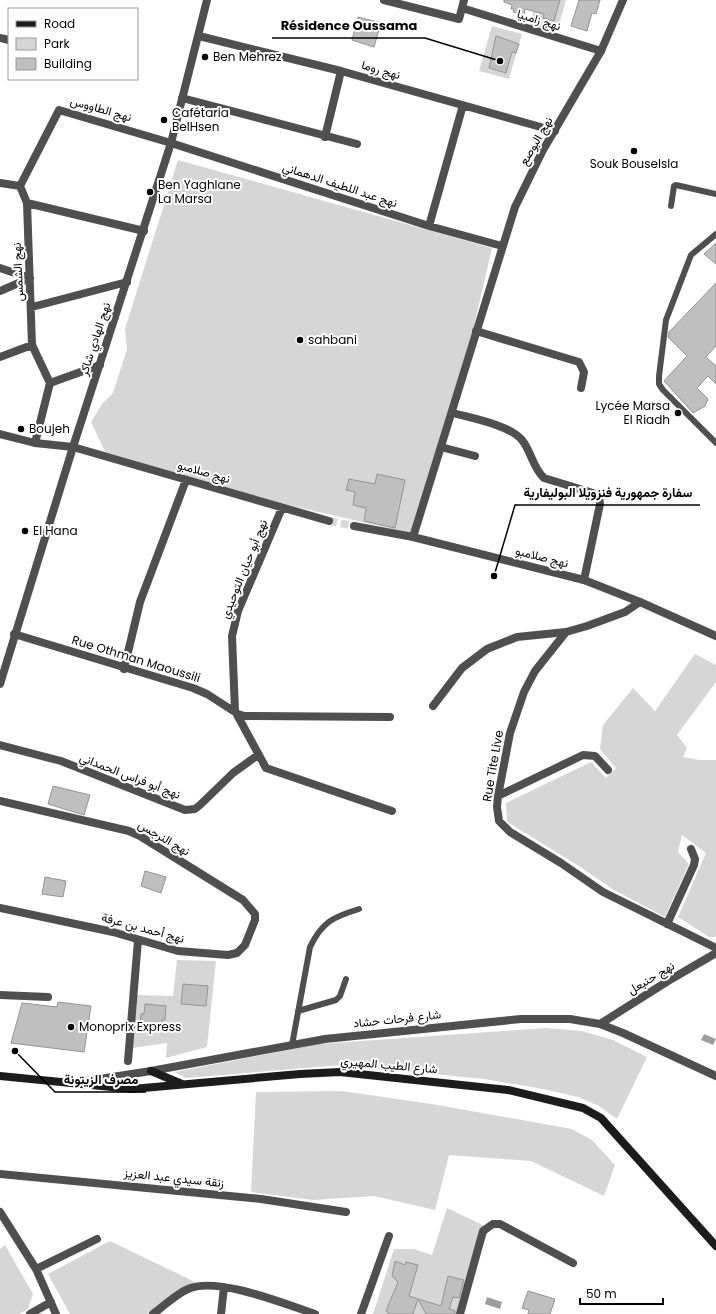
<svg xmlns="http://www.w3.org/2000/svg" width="716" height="1314" viewBox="0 0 716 1314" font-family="Poppins,Vazirmatn,sans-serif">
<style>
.green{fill:#d6d6d6}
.water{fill:#9d9d9d}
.building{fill:#bfbfbf;stroke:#939393}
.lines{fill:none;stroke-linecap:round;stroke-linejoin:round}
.minor-tunnel{stroke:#d9d9d9;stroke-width:8;stroke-dasharray:8 4;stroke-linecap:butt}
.service{stroke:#4f4f4f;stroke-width:6}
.minor{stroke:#4f4f4f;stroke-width:8}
.tertiary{stroke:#4f4f4f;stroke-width:8}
.secondary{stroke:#1c1c1c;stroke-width:8}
.poi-dot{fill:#000;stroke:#fff;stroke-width:1.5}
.labels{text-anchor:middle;stroke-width:4;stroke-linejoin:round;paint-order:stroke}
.street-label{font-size:12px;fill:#000;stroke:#fff}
.poi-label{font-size:12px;fill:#000;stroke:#fff;text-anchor:start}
.leader{fill:none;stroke:#000;stroke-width:1.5}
.callout-dot{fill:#000;stroke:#fff;stroke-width:1.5}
.callout-label{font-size:13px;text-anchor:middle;font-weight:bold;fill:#000;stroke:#fff;stroke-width:4;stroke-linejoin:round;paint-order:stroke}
</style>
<rect width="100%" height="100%" fill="#fff"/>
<!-- green -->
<path class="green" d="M536 0H566L557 32 530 25Z
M492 26 522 34 509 79 479 71Z
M178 160 492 248 473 330 410 533 284 504 105 452 91 422 102 404 113 393 127 349 125 329Z
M695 654 716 665V682L677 735 687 748 683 757 699 760H716V937H709L678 917 706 853 682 835 678 852 689 864 665 917 614 890 574 863 507 822 506 803 591 762 606 778 616 768 600 749 603 725 633 688 655 711Z
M177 960 216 961 207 1047 166 1058 167 1043 132 1048 136 995 173 996Z
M546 1028 582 1031 613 1040 647 1057 617 1119 599 1106 578 1097 543 1089 484 1079 341 1065 186 1078 174 1072 319 1044Z
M342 1091 438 1105 572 1129 592 1140 615 1165 604 1196 531 1161 449 1155 435 1210 374 1196 313 1200 251 1192 256 1092Z
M447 1208 489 1228 461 1314H373L394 1249H414L432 1255Z
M110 1241 195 1282 147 1314H70L48 1274Z
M5 1245 33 1294 28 1309 19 1314H0V1249Z"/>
<!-- water -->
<path class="water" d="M704 1034 716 1039 713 1045 701 1040Z
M487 1297 502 1302 500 1309 485 1304Z"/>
<!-- building -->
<path class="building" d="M504 0H560L554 21 543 18 544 14 525 9 524 15 513 12 514 9H511L512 5 504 2Z
M579 0H600L596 14 592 13 587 31 571 26Z
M358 17 381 23 374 47 352 40Z
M496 36 519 44 516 53 512 52 506 73 489 68Z
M716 243V264L704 254Z
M716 283V346L706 357 716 366V384L708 376 697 388 708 399 705 406 693 413 664 381 687 356 668 337 669 332Z
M377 474 405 480 395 528 364 521 366 508 353 505 355 492 346 490 349 479 375 484Z
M53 786 90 795 84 815 48 804Z
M145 871 166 877 161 893 141 886Z
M45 877 66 881 63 897 42 894Z
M183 984 208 986 206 1006 181 1004Z
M58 1002 91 1006 84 1052 11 1043 22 1003 57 1007Z
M145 1004 166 1006 165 1020H162V1027L140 1026 141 1014H144Z
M395 1261 405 1265 406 1262 418 1265 409 1296 418 1299 413 1314H388V1312L386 1311 398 1282 392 1276Z
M448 1276 464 1280 459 1298 453 1297 449 1309 455 1311V1314H426L418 1299 441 1306Z
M528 1291 555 1299 550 1314H528L529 1310 522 1308Z"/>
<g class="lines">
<!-- minor-tunnel -->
<path class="minor-tunnel" d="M329 521 354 526"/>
<!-- service -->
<path class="service" d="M671 206 674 186 676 185 716 194
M716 234 691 255 666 320 659 376V384L663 390 716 443
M298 1011 336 1000 340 996 346 979
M292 1045 310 947C322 922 333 917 359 909"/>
<!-- minor -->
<path class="minor" d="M384 0 459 19 462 8 601 51
M462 8 464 0
M199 36 341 71 555 131
M0 38 9 40
M182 98 357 144
M325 137 341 71
M0 183 20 186
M20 186 59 110 171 143 429 226 502 246
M20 186 27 203 32 345 50 383 35 443
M27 203 144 231
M429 226 463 105
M0 268 30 278
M0 291 30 278
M32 307 127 282
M476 331 579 362 584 372 581 388
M0 357 32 345
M50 383 100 365
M453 413C471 418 510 425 522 440 531 451 533 468 544 478L593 493 599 497 600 504 584 580
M0 434 35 443 73 447 329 521
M441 447 475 456
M282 508 238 611 232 636 235 711 266 768 392 811
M354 526 413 537
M640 602 625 612 587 626 566 632 535 671 524 692 510 733 498 796 497 807 499 821 510 832 561 863 603 892 716 948
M14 634 193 688 207 694 238 714 244 716 390 717
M124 669 140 602 186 480
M433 706 462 668 487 649 517 637 566 632
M0 745 61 761 185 810 195 809 200 805 233 773 258 755
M498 796 583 755 595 756 608 770
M0 801 129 831 140 836 243 900 255 914V920L245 945 237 953 228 955 178 951 113 932 0 908
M667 924 694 865 695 859 691 849
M0 995 48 997
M128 1061 138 940
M0 1174 261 1199 346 1212
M0 1212 36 1269 56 1314
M36 1269 97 1239
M30 1314 51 1302
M153 1314C164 1306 176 1294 188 1289 217 1276 285 1304 315 1314
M221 1314 224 1287
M361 1314 389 1236
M460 1314 483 1231 493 1224H500L573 1263"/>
<!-- tertiary -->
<path class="tertiary" d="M623 0 601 51 543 150 515 207 413 537 584 580 640 602 716 636
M0 684 73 447 171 143 207 0
M600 1024 668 981 716 953
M80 1082 151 1071 325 1039 521 1019H570L600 1024 623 1033 716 1076"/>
<!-- secondary -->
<path class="secondary" d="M151 1071 182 1084
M0 1076 132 1089 300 1074 340 1072 508 1090 583 1108 601 1118 716 1246"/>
</g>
<!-- markers -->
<g class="poi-dot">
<circle cx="205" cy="57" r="4"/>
<circle cx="164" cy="120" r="4"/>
<circle cx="634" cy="151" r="4"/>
<circle cx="150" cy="192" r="4"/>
<circle cx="300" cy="340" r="4"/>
<circle cx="678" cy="413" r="4"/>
<circle cx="21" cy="429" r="4"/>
<circle cx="25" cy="531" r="4"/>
<circle cx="71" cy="1027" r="4"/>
</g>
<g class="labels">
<!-- street labels -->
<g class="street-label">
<text transform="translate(539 20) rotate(17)" y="4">نهج زامبيا</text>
<text transform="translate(381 70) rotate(16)" y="4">نهج روما</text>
<text transform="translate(101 109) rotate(16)" y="4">نهج الطاووس</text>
<text transform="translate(536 141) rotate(-60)" y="4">نهج البوصع</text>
<text transform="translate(340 185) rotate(18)" y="4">نهج عبد اللطيف الدهماني</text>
<text transform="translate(18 272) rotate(-93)" y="4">نهج الشمس</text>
<text transform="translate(95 339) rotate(-72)" y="4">نهج الهادي شاكر</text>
<text transform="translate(204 472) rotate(16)" y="4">نهج صلامبو</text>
<text transform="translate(542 557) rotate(14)" y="4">نهج صلامبو</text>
<text transform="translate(244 569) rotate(-68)" y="4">نهج أبو حيان التوحيدي</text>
<text transform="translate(136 659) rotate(17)" y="4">Rue Othman Maoussili</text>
<text transform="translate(493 766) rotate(-80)" y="4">Rue Tite Live</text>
<text transform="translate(130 776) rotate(21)" y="4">نهج أبو فراس الحمداني</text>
<text transform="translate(164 838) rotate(30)" y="4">نهج النرجس</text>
<text transform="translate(143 928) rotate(15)" y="4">نهج أحمد بن عرفة</text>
<text transform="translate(651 978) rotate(-31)" y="4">نهج حنبعل</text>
<text transform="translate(397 1019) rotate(-6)" y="4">شارع فرحات حشاد</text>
<text transform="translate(389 1065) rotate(5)" y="4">شارع الطيب المهيري</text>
<text transform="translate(174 1178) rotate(6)" y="4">زنقة سيدي عبد العزيز</text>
</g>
<!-- poi labels -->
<g class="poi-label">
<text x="213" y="61">Ben Mehrez</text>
<text x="172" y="117">Cafétaria<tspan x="172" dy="14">BelHsen</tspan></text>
<text x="634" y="168" text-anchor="middle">Souk Bouselsla</text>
<text x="158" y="189">Ben Yaghlane<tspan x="158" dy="14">La Marsa</tspan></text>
<text x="308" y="344">sahbani</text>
<text x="670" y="410" text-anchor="end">Lycée Marsa<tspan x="670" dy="14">El Riadh</tspan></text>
<text x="29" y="433">Boujeh</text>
<text x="33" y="535">El Hana</text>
<text x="79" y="1031">Monoprix Express</text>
</g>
</g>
<!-- callouts -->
<path class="leader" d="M500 61L425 38H272M494 576L515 505H700M15 1051L55 1092H146"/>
<g class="callout-dot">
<circle cx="500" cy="61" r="4"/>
<circle cx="494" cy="576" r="4"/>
<circle cx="15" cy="1051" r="4"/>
</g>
<g class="callout-label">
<text x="349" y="30">Résidence Oussama</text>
<text x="608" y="497">سفارة جمهورية فنزويلا البوليفارية</text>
<text x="101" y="1084">مصرف الزيتونة</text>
</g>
<!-- legend -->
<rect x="8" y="8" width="130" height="72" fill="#ffffff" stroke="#999999"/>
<rect x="16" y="21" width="20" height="6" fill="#1c1c1c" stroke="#999999"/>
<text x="44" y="28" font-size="12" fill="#000000">Road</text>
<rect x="16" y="38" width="20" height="12" fill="#d6d6d6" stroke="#999999"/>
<text x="44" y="48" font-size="12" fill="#000000">Park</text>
<rect x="16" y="58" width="20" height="12" fill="#bfbfbf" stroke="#999999"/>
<text x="44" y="68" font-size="12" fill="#000000">Building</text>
<!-- scale -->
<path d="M580 1298v6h83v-6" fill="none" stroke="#000000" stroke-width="2"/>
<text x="586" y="1298" font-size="12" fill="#000000" stroke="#ffffff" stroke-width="3" paint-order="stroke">50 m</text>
</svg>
